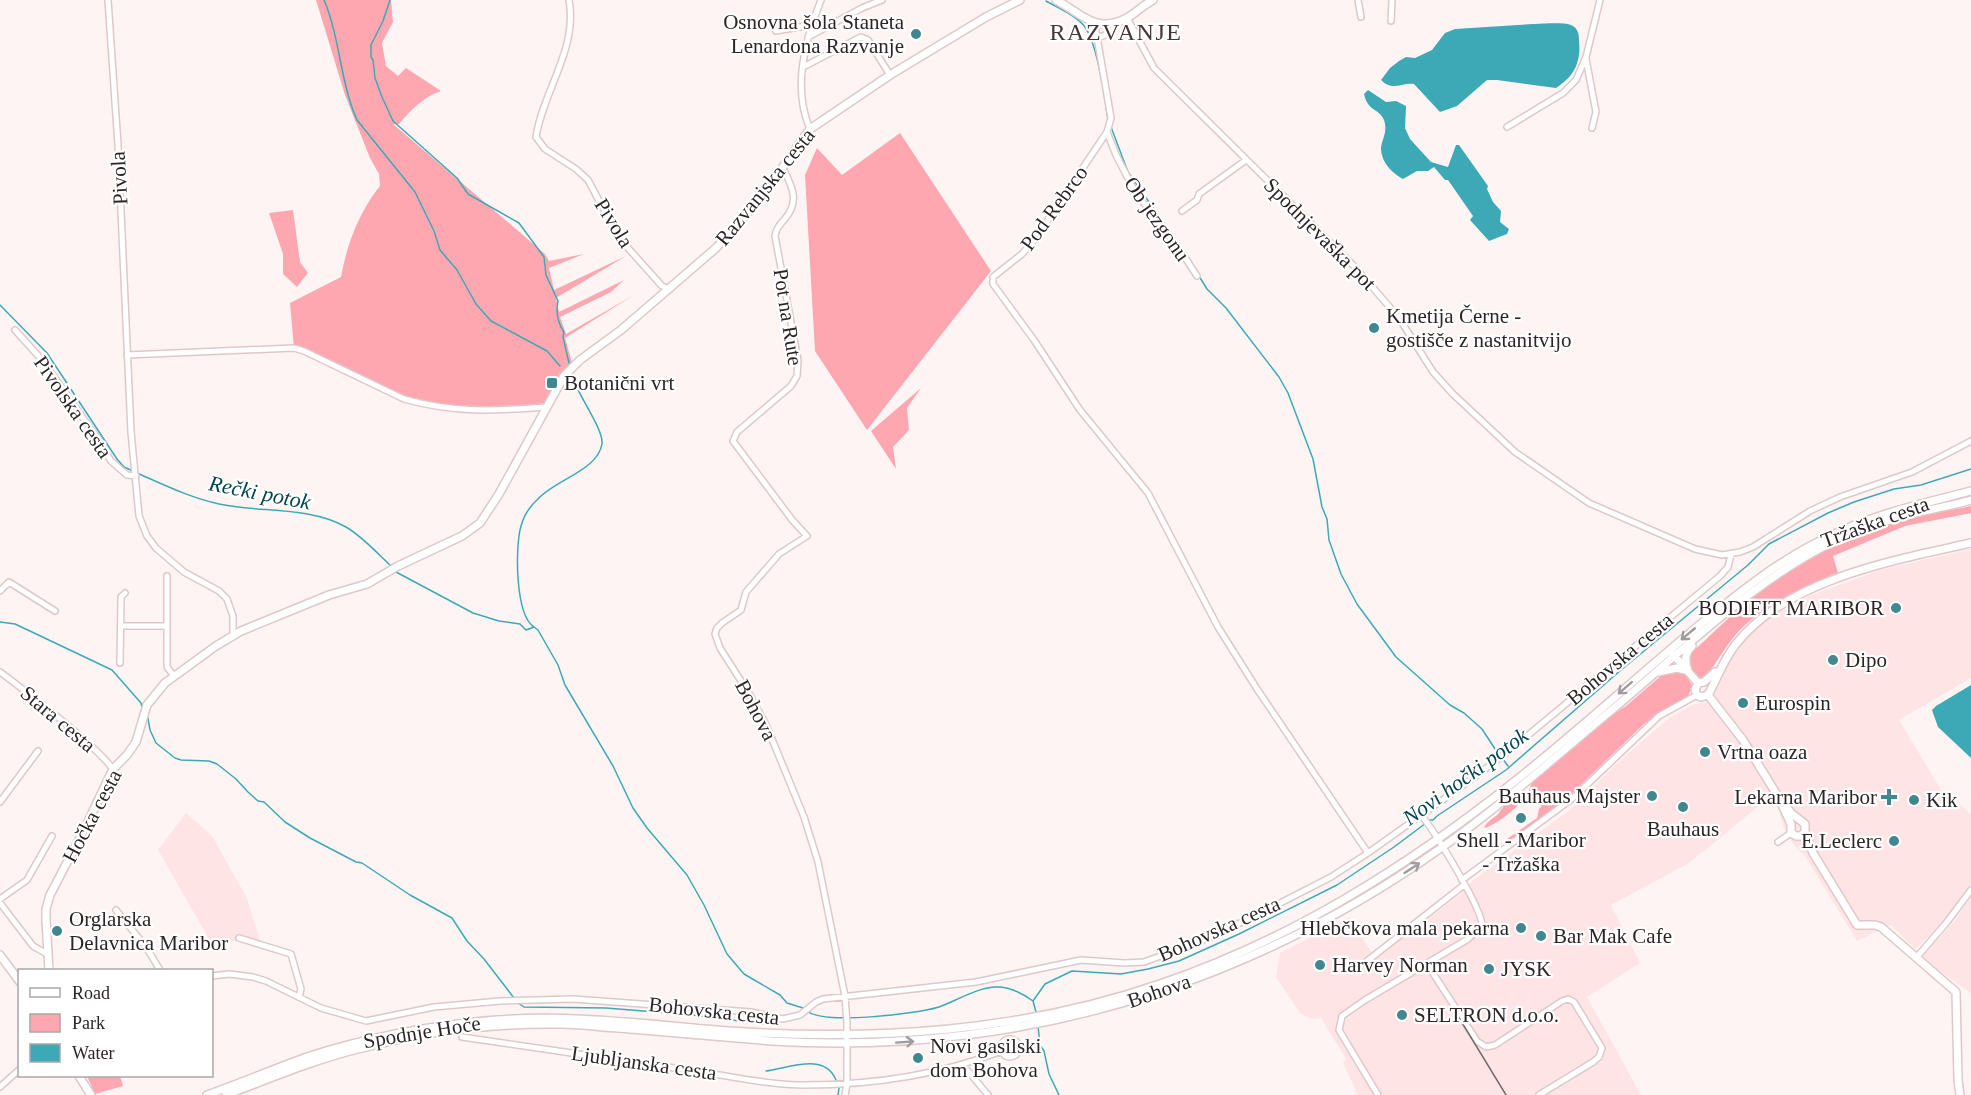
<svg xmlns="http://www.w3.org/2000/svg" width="1971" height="1095" viewBox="0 0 1971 1095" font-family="Georgia,serif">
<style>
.built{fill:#ffe4e6}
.green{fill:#ffa7b0}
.water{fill:#3ea9b6}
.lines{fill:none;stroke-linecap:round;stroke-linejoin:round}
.stream{stroke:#3ea9b6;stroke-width:1.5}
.street-casing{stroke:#dfc8c9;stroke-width:8}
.secondary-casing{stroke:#dfc8c9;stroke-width:10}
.street{stroke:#fff;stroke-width:5}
.secondary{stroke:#fff;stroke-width:7}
.rail{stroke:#73696a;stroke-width:1.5}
.oneway{stroke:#a09c9d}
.poi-dot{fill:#408790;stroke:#fff;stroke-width:2}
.labels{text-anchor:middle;stroke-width:4.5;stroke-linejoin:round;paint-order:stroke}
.poi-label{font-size:21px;fill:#2d2425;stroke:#fff;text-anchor:start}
.street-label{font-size:21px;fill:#2d2425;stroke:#fff}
.water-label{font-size:22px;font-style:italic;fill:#02464d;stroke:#fff}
.quarter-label{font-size:24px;letter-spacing:1.5px;fill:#483637;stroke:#fff}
</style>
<rect width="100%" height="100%" fill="#fef4f4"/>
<!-- built -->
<path class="built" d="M1971 549V678L1899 720 1941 790 1971 814V883L1941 924 1915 949 1891 925 1857 941 1805 856 1794 845 1784 828 1778 809 1770 797 1689 863 1611 905 1640 963 1587 997 1641 1095H1358L1343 1063 1346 1059 1321 1018 1312 1019 1300 1013 1276 977 1280 953 1350 917 1375 958 1461 894 1472 881 1571 809 1616 764 1669 718 1694 704 1704 703 1712 698 1717 683 1739 647 1750 634 1773 616 1811 595 1880 570Z
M186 813 212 836 247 898 260 941H210L158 850Z
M1971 897V993L1922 959V955L1954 922Z"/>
<!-- green -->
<path class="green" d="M316 0H391L393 22 382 43 386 66 398 76 406 68 441 91C423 97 411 110 399 124H393L545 254 549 261 584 254 549 268 554 290 626 256 556 298 559 312 624 280 611 292 560 317 566 334 634 295 565 338 573 366 545 407 480 411 415 402 294 348 290 303 341 277C347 244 359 212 380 186L379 174 370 158 345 95Z
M900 133 991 271 867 430 815 351 805 175 817 148 842 175Z
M293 210 300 262 308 273 297 287 283 274V254L269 213Z
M921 388 907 408 909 430 893 447 896 469 871 431Z
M1971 506V513L1905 526 1833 556 1838 573C1806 588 1770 602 1744 626 1728 641 1718 661 1705 678L1700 679C1692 671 1687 665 1690 654 1713 634 1734 611 1758 592 1798 561 1846 536 1895 521 1919 513 1946 512 1971 506Z
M1672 670 1686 675 1692 685 1689 695 1644 724 1562 803 1511 840 1507 839 1537 818 1539 809 1541 807 1535 793 1531 795 1529 790 1532 782 1610 716 1626 706 1663 674Z
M1522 788 1525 797C1519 807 1495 826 1484 828 1487 821 1493 819 1498 814 1506 804 1512 796 1522 788Z
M87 1076H120L123 1086 95 1094Z"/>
<!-- water -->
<path class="water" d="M1533 24C1542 24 1562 22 1571 25 1578 28 1579 34 1579 40 1581 62 1575 76 1556 88L1497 80H1487L1457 106 1440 112 1414 84C1401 82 1393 92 1381 80L1390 68 1399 61 1406 57 1415 58 1432 50 1445 33 1455 29Z
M1368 90 1386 102 1396 101 1406 106 1405 128 1410 139 1431 162 1448 167 1456 145H1459L1488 186 1487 189 1493 202 1501 211 1500 222 1509 229 1507 234 1489 241 1470 220 1473 216 1448 180H1445L1434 167 1428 171H1417L1403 179C1392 173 1381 162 1381 148 1382 138 1388 132 1384 120 1379 108 1368 112 1364 94Z
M1971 685V758L1938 727 1932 710 1936 706Z"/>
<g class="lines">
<!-- stream -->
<path class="stream" d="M324 0C340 37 340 82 357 120L415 192 434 231 440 250 457 270 476 304 491 321 547 351 560 366
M390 0 383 21 371 45V57L373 60 375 78 382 97 393 121 457 178 468 194 519 223 544 257 546 275 558 301C556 311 557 322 564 332L563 337 569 363
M1046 1C1058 8 1077 16 1085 27 1098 45 1105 98 1108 120
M1111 127 1128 172 1182 249
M1199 276 1207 289 1226 308 1279 377 1288 393 1313 459 1322 507 1327 519 1329 540 1341 574 1357 604 1396 657 1450 705 1464 713 1482 729 1499 755
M0 305 47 353 117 459 124 467 133 471
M137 473C164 485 191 498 219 504 260 513 308 506 346 527 363 537 377 553 391 566
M396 572 473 613 499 621 520 624 526 630 534 627 538 630 558 665 565 685 613 766 633 808 647 828 687 875 704 905 727 954 744 974 780 995 787 1003 803 1008
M0 622 15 624 32 632 112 670 141 703 142 707
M534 627C515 615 515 546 521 526 524 515 530 506 538 499 555 480 598 470 602 444 604 429 575 391 571 373
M147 713 150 730 156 743 175 758 181 760 209 761 217 764 236 779 248 792 258 801 264 802 285 822 310 838 356 862 362 863 410 895 452 918 467 941 484 959 514 998
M1502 758 1508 766
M518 1003 524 1007 606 1008 693 1015 763 1024
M807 1011C824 1025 916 1014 939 1007 956 1001 976 988 995 987 1009 986 1022 993 1033 1001
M1036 1012 1033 1001 1045 984 1072 971 1121 974 1148 969 1179 961 1239 934 1337 885 1394 847 1430 820H1433L1437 816 1506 770 1621 670 1748 565 1769 544 1828 513 1854 502 1894 489 1921 485 1971 469
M1038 1026 1040 1045 1044 1051 1049 1074 1059 1095
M766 1071C789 1068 825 1052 836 1080
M838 1095 839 1088"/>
<defs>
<path id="street" d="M108 0 118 145 131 432 139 516 147 536 156 548 184 572 219 591 227 599 233 616V636
M569 0C578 49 543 91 536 137L545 149 576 169 588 180 619 238 662 286 670 289
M1358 0 1361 17
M1127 18 1154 68 1356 268 1399 318 1433 372 1453 394 1515 452 1589 503 1695 549 1722 555 1740 552 1753 547 1810 511 1840 497 1912 472 1971 441
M1391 21 1392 0
M1095 24 1097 37C1105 37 1114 31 1117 22
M776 31 811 25
M808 37 862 8 882 0
M1097 37 1111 118 1107 132 1116 155 1134 190 1182 253 1197 276
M1586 59 1596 112 1592 128
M803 67 861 37 868 40 890 75
M1507 127 1563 93 1576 80 1586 57 1600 0
M810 129C792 88 805 40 821 0
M1107 132 1035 239 1022 254 993 277V284L1034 340 1080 410 1148 493 1218 627 1257 689 1368 853
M783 168C793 188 800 202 784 220 779 225 776 229 775 236L798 360 797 376 791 386 737 432 733 441 793 521 807 536 779 554 746 592 741 610 722 623 717 628 715 634 720 648 750 695 767 727 804 817 818 862 845 996 847 1023V1084L845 1095
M1182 211 1197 200 1199 194 1246 160
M15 330 43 361 97 438 111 461 127 475 136 476
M127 355 294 348 304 351 404 399C454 413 494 411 545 407
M167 576V667L174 676
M0 591 9 582 55 611
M121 626H167
M120 663 121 597 125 593
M0 672C23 689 44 706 66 724 82 738 100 752 113 769
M0 802 38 751
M1778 842 1791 833
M1462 880 1573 798 1659 716 1697 695
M0 899 27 880 52 836
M0 903 33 946 49 955
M116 910 146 947 160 970
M239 938 291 954 301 989 299 997
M1916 958 1947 922 1971 890
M1367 961 1464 885
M1427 964 1477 1041 1486 1047 1495 1045 1562 1001 1568 999 1574 1002 1602 1048 1599 1057 1593 1062 1539 1095
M212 976 229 974 253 977 266 981 321 1008 366 1021 434 1007 500 1001 573 999 751 1012 783 1019 800 1015 816 1002 823 999 976 982 1081 960 1125 963 1144 962 1196 943 1253 917 1331 877 1368 853 1469 781 1509 751 1720 576 1728 567 1731 555
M462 1037C537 1048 613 1059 688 1070 726 1075 766 1085 805 1085 872 1085 939 1075 1002 1051
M1001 1048a9 9 0 1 1 18 0a9 9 0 1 1-18 0Z
M963 1065 988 1095
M0 1087 20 1069
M1378 1095 1339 1030 1342 1016 1365 1000 1468 939 1482 926C1483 910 1434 830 1421 815"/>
<path id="secondary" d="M1056 0C1080 12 1095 34 1125 19 1135 14 1143 5 1153 0
M1672 653 1698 683
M1688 671C1685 661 1684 654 1692 646
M1658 672 1677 668 1685 670
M1698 683 1704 682 1715 672
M1698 683 1695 690 1697 695 1701 697 1708 695
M1708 695C1717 679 1723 660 1736 644 1787 579 1895 560 1971 543
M1708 695 1743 740 1779 798 1792 814 1805 824V832L1801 836H1796L1791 833V824L1779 798
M1805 832 1813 853 1857 925H1875L1881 927 1956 992 1958 1080 1960 1095
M0 955 20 982
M49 970 46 920V909L50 895 86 826 113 769 127 755 136 742 147 705 165 683 216 646 241 631 329 595 367 584 398 566 462 536 480 523 499 494 564 376 580 360 621 330 716 248 760 199 810 129 890 75 986 17 1020 0
M79 1076 91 1095
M207 1095C241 1083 274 1069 307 1057 369 1037 432 1025 497 1020 575 1014 652 1025 729 1031 875 1041 1021 1032 1160 984 1293 939 1410 865 1519 778 1580 729 1637 677 1697 627 1736 595 1778 561 1824 539 1870 515 1921 504 1971 491
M226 1095C271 1078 315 1059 362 1048 426 1031 495 1023 561 1024 581 1024 600 1027 619 1028 670 1032 721 1037 772 1041 902 1049 1035 1033 1160 991 1259 958 1355 909 1441 848 1501 806 1556 756 1613 709 1674 658 1732 601 1800 560 1832 540 1869 525 1906 515 1927 510 1950 506 1971 500"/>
</defs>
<!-- street casing -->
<use href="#street" class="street-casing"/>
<!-- secondary casing -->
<use href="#secondary" class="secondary-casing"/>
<!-- street -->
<use href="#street" class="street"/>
<!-- secondary -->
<use href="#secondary" class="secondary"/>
<!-- rail -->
<path class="rail" d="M1458 1016 1506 1095"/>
</g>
<!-- one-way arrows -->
<defs><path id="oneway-shaft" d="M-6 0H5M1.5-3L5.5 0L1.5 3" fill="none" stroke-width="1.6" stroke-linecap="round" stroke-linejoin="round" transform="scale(1.5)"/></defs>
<g class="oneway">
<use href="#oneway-shaft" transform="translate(1688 634) rotate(140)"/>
<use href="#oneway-shaft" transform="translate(1625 688) rotate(139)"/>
<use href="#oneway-shaft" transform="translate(1412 868) rotate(-33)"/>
<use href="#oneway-shaft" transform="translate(905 1042) rotate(-4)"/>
</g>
<!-- markers -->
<g class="poi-dot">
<circle cx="916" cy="34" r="6"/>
<circle cx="1374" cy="328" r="6"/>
<rect x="546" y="377" width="12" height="12" rx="3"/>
<circle cx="1896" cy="608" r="6"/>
<circle cx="1833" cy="660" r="6"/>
<circle cx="1743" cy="703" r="6"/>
<circle cx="1705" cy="752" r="6"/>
<circle cx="1652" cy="796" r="6"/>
<path d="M1886 788h6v6h6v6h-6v6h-6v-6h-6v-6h6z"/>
<circle cx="1914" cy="800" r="6"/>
<circle cx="1683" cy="807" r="6"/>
<circle cx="1521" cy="818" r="6"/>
<circle cx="1894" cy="841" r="6"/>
<circle cx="1521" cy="928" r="6"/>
<circle cx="57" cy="931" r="6"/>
<circle cx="1541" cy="936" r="6"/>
<circle cx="1320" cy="965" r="6"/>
<circle cx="1489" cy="969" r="6"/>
<circle cx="1402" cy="1015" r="6"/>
<circle cx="918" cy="1058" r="6"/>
</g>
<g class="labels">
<!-- poi labels -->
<g class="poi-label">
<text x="904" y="29" text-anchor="end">Osnovna šola Staneta<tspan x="904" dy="24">Lenardona Razvanje</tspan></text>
<text x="1386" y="323">Kmetija Černe -<tspan x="1386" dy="24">gostišče z nastanitvijo</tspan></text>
<text x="564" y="390">Botanični vrt</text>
<text x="1884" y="615" text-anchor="end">BODIFIT MARIBOR</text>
<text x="1845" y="667">Dipo</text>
<text x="1755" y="710">Eurospin</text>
<text x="1717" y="759">Vrtna oaza</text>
<text x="1640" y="803" text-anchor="end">Bauhaus Majster</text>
<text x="1877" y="804" text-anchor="end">Lekarna Maribor</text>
<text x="1926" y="807">Kik</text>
<text x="1683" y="836" text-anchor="middle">Bauhaus</text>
<text x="1521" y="847" text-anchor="middle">Shell - Maribor<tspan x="1521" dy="24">- Tržaška</tspan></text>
<text x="1882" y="848" text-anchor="end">E.Leclerc</text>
<text x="69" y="926">Orglarska<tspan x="69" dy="24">Delavnica Maribor</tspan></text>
<text x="1509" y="935" text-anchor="end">Hlebčkova mala pekarna</text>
<text x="1553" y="943">Bar Mak Cafe</text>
<text x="1332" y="972">Harvey Norman</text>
<text x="1501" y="976">JYSK</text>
<text x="1414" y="1022">SELTRON d.o.o.</text>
<text x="930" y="1053">Novi gasilski<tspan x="930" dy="24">dom Bohova</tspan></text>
</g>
<!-- street labels -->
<g class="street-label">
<text transform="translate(119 178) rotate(-93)" y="7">Pivola</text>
<text transform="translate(765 187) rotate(-51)" y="7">Razvanjska cesta</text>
<text transform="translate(1054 208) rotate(-54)" y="7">Pod Rebrco</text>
<text transform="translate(1157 219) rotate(55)" y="7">Ob jezgonu</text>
<text transform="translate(614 223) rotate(58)" y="7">Pivola</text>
<text transform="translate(1320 234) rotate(45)" y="7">Spodnjevaška pot</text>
<text transform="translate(788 317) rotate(81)" y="7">Pot na Rute</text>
<text transform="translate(73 407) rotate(55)" y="7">Pivolska cesta</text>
<text transform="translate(1875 522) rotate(-20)" y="7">Tržaška cesta</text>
<text transform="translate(1620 659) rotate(-40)" y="7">Bohovska cesta</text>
<text transform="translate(756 710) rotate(62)" y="7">Bohova</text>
<text transform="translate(58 719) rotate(40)" y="7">Stara cesta</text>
<text transform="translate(92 816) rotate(-62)" y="7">Hočka cesta</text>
<text transform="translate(1219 929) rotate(-24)" y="7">Bohovska cesta</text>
<text transform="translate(1159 991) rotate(-19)" y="7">Bohova</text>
<text transform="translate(714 1011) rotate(6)" y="7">Bohovska cesta</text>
<text transform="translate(422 1032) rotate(-9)" y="7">Spodnje Hoče</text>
<text transform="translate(644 1063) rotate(8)" y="7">Ljubljanska cesta</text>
</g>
<!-- water labels -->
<g class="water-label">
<text transform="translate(260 492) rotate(11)" y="8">Rečki potok</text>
<text transform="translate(1465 776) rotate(-36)" y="8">Novi hočki potok</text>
</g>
<!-- quarter labels -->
<g class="quarter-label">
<text x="1116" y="40">RAZVANJE</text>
</g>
</g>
<!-- legend -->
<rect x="18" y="969" width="195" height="108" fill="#ffffff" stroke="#aba7a8" stroke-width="1.5"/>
<rect x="30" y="988" width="30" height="9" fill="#ffffff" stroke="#aba7a8" stroke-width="1.5"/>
<text x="72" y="999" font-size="18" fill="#2d2425">Road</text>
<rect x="30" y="1014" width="30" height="18" fill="#ffa7b0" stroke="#aba7a8" stroke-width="1.5"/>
<text x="72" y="1029" font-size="18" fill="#2d2425">Park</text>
<rect x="30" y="1044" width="30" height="18" fill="#3ea9b6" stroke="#aba7a8" stroke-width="1.5"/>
<text x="72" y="1059" font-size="18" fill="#2d2425">Water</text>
</svg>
